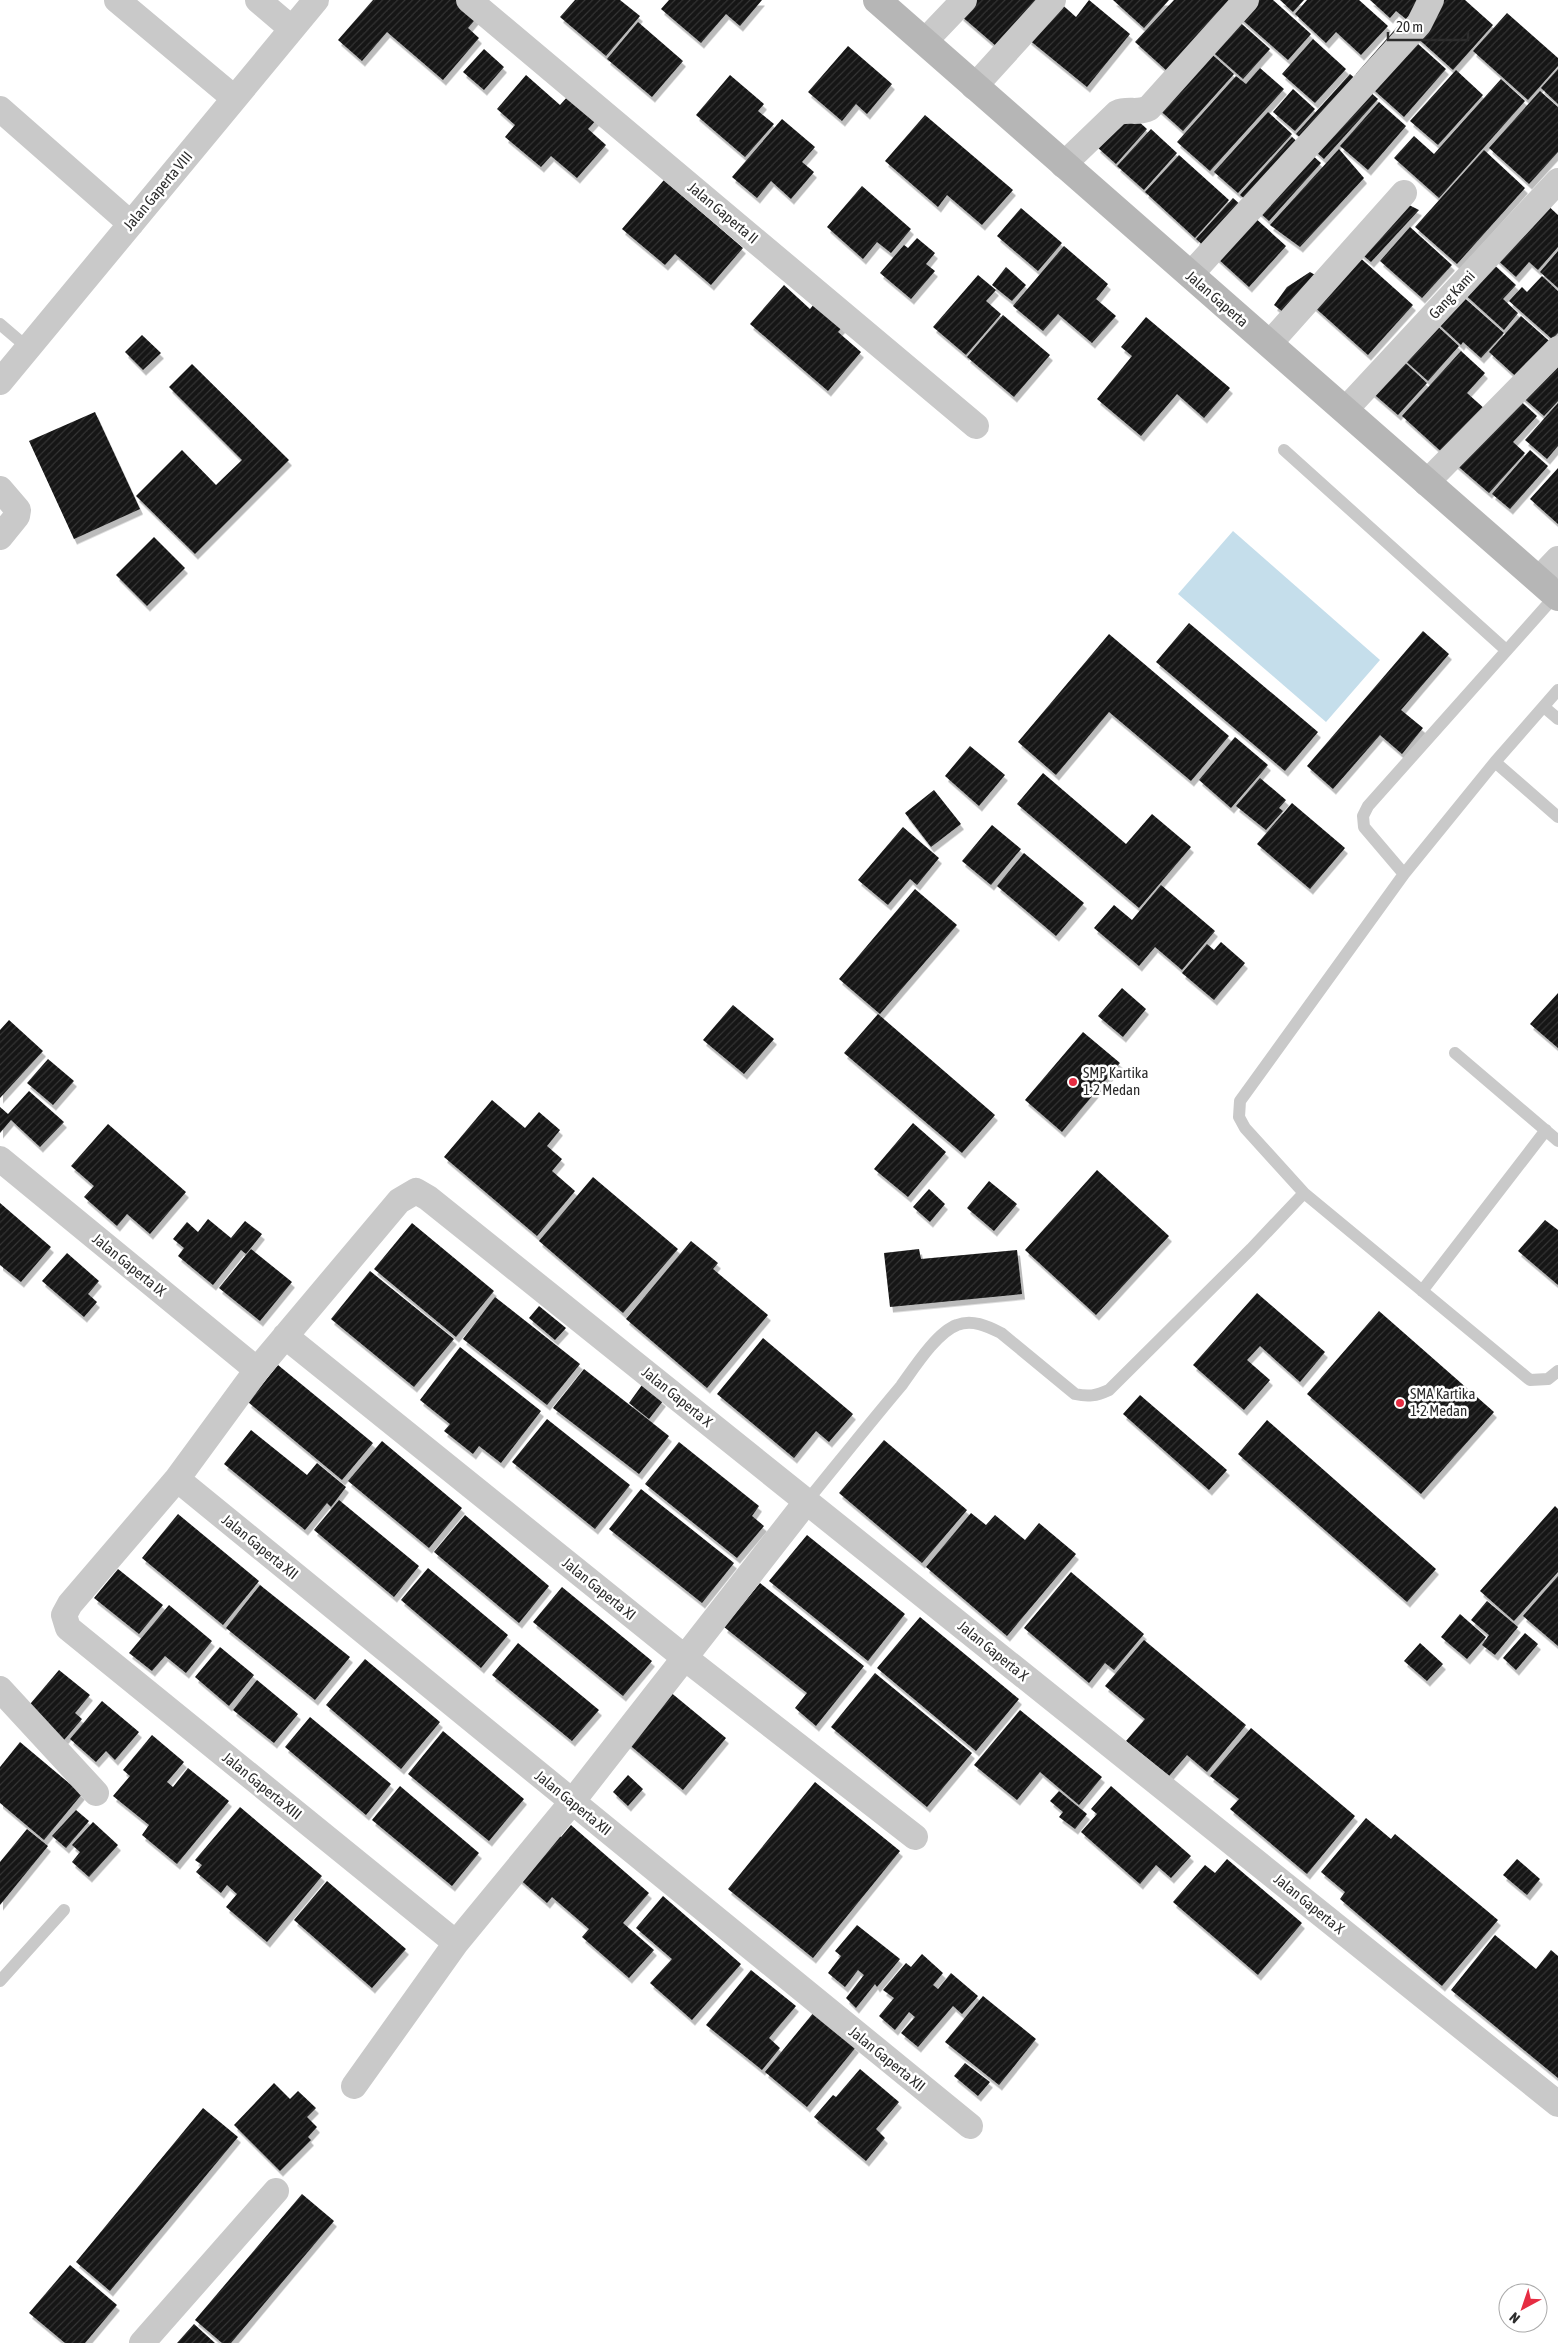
<svg xmlns="http://www.w3.org/2000/svg" width="1558" height="2343" viewBox="0 0 1558 2343" font-family="'Asap Condensed',sans-serif">
<style>
.water{fill:#c5deeb}
.building{fill:url(#building-hatch);filter:url(#shadow)}
.lines{fill:none;stroke-linecap:round;stroke-linejoin:round}
.lane{stroke:#c9c9c9;stroke-width:12}
.street{stroke:#c9c9c9;stroke-width:26}
.secondary{stroke:#b6b6b6;stroke-width:28}
.poi-dot{fill:#e62c42;stroke:#fff;stroke-width:2}
.labels{text-anchor:middle;stroke-width:5;stroke-linejoin:round;paint-order:stroke}
.street-label{font-size:15px;fill:#2c2c2c;stroke:#fff}
.poi-label{font-size:15px;fill:#2c2c2c;stroke:#fff;text-anchor:start}
</style>
<defs>
<pattern id="building-hatch" width="6" height="6" patternUnits="userSpaceOnUse" patternTransform="scale(1.25)"><rect width="6" height="6" fill="#131313"/><path d="M-1 1l2-2M0 6l6-6M5 7l2-2" fill="none" stroke="#363636"/></pattern>
<filter id="shadow"><feDropShadow dx="3" dy="5.5" stdDeviation="0" flood-color="#0004"/></filter>
</defs>
<rect width="100%" height="100%" fill="#fff"/>
<!-- water -->
<path class="water" d="M1233 531 1380 660 1326 722 1178 594Z"/>
<!-- building -->
<path class="building" d="M373 0H461L479 15 468 28 479 38 443 80 387 32 362 61 338 40Z
M575 0H620L640 16 606 56 560 17Z
M669 0H762L740 26 726 14 701 43 661 9Z
M973 0H1047L1003 52 960 15Z
M1089 0 1130 34 1087 87 1028 39 1058 1 1076 17Z
M1113 0H1169L1144 28Z
M1174 0H1231L1167 71 1135 42Z
M1252 0H1273L1311 34 1288 60 1238 16Z
M1280 0H1304L1293 12Z
M1307 0H1359L1388 26 1361 55 1336 32 1326 43 1295 14Z
M1370 0H1423L1406 19 1396 11 1390 18Z
M1443 0H1465L1493 25 1453 70 1413 34Z
M1507 13 1558 58V66L1528 100 1473 51Z
M1234 17 1270 49 1243 79 1207 47Z
M638 22 683 61 652 97 607 59Z
M1398 26 1446 69 1404 117 1356 74Z
M1313 39 1346 69 1315 103 1282 74Z
M848 46 892 84 867 114 856 104 842 121 808 92Z
M484 49 504 67 484 90 463 72Z
M1206 49 1234 74 1183 131 1155 106Z
M1260 68 1284 89 1210 171 1177 142 1236 76 1246 84Z
M1558 69V104L1541 88Z
M1456 70 1483 95 1438 145 1410 121Z
M1350 74 1378 99 1324 159 1296 134Z
M526 75 560 105 569 95 597 119 588 129 606 145 577 178 551 156 541 167 505 137 515 125 497 109Z
M730 75 764 104 758 111 774 124 745 157 696 115Z
M1501 79 1525 101 1439 198 1394 158 1414 136 1434 154Z
M1293 89 1315 109 1295 131 1273 112Z
M1540 91 1558 107V152L1529 184 1489 148Z
M1379 102 1406 126 1368 170 1340 146Z
M1128 112 1147 129 1116 164 1097 147Z
M1268 112 1292 134 1238 193 1214 172Z
M925 115 1013 190 982 225 947 195 938 207 885 161Z
M782 119 815 147 802 162 814 172 791 199 771 181 757 198 732 177Z
M1151 129 1177 153 1144 190 1117 166Z
M1292 137 1321 163 1269 221 1240 195Z
M1339 149 1364 178 1300 247 1270 225Z
M1484 150 1525 188 1457 264 1415 227Z
M1179 155 1229 200 1195 238 1145 192Z
M664 180 743 248 711 285 675 254 665 265 622 229Z
M862 186 911 229 891 253 877 242 863 259 827 227Z
M1233 198 1286 246 1249 287 1196 239Z
M1543 201 1558 215V247L1538 270 1529 262 1516 277 1493 256Z
M1405 203 1419 210 1371 262 1358 251Z
M1021 208 1062 243 1038 271 997 236Z
M1410 227 1452 265 1422 298 1380 261Z
M917 238 935 253 926 264 935 271 911 299 880 273 904 245 908 248Z
M1064 246 1108 284 1096 299 1116 316 1092 343 1058 314 1043 331 1013 306Z
M1558 251V288L1540 272Z
M1357 255 1413 305 1368 355 1312 305Z
M1489 260 1516 285 1503 299 1518 313 1504 330 1461 291Z
M1006 267 1026 285 1012 301 992 285Z
M1310 272 1322 279 1288 316 1274 305 1287 287Z
M978 275 996 290 986 301 1001 314 966 355 933 327Z
M1542 276 1558 291V333L1552 339 1509 301 1522 287 1527 292Z
M784 285 810 309 818 299 846 323 838 332 861 352 828 391 750 324Z
M1459 293 1504 333 1481 358 1463 342 1461 345 1434 320Z
M1003 315 1050 355 1014 397 967 357Z
M1521 316 1556 347 1523 383 1489 352Z
M1146 317 1230 388 1204 418 1177 394 1141 436 1097 399 1132 356 1121 347Z
M1432 321 1459 346 1428 381 1400 356Z
M142 335 161 353 143 370 125 352Z
M1461 351 1485 373 1467 393 1486 410 1446 456 1402 416Z
M1399 357 1427 383 1398 415 1369 390Z
M1558 361V401L1544 416 1519 394Z
M192 364 289 460 195 554 136 496 182 450 216 485 242 460 169 387Z
M1514 395 1537 416 1513 442 1525 453 1489 493 1453 462Z
M1558 403V446L1547 459 1525 440Z
M95 412 140 509 74 539 29 441Z
M1530 450 1548 466 1510 509 1492 494Z
M1558 468V524L1530 499Z
M154 537 185 568 147 606 116 575Z
M1189 623 1318 732 1285 771 1156 662Z
M1423 631 1449 654 1401 710 1423 728 1402 754 1380 735 1333 789 1307 766Z
M1109 634 1229 736 1191 781 1109 712 1056 775 1018 742Z
M1235 737 1268 765 1231 808 1199 780Z
M970 746 1005 775 979 806 945 776Z
M1043 773 1126 844 1152 814 1191 847 1139 908 1017 804Z
M1260 778 1286 800 1279 808 1283 811 1266 830 1236 806Z
M934 790 961 824 931 847 905 813Z
M1292 803 1345 848 1310 889 1257 844Z
M992 825 1021 849 991 885 962 861Z
M903 827 939 858 917 885 910 879 888 905 858 880Z
M1024 853 1084 903 1056 936 997 886Z
M1161 885 1215 931 1182 970 1155 947 1139 966 1094 928 1114 905 1132 920Z
M915 889 957 925 880 1014 839 979Z
M1221 942 1245 963 1214 1000 1182 973 1207 944 1214 950Z
M1122 988 1146 1009 1123 1037 1098 1016Z
M1558 993V1048L1530 1024Z
M733 1005 774 1039 744 1074 703 1040Z
M878 1014 995 1115 962 1153 844 1053Z
M9 1020 43 1051 0 1098V1030Z
M1083 1032 1120 1063 1062 1132 1025 1100Z
M48 1059 74 1081 53 1105 27 1083Z
M29 1091 64 1122 40 1147 11 1120 0 1133V1107L8 1114Z
M492 1100 525 1128 539 1112 560 1130 547 1146 562 1159 552 1171 575 1191 537 1236 444 1157Z
M913 1123 946 1152 908 1197 874 1169Z
M108 1124 186 1192 150 1234 127 1214 117 1226 84 1197 94 1186 71 1166Z
M1097 1170 1169 1236 1096 1315 1025 1250Z
M593 1177 678 1249 623 1313 539 1241Z
M989 1181 1017 1204 994 1231 967 1208Z
M929 1189 945 1204 930 1222 913 1207Z
M0 1203 51 1247 21 1282 0 1265Z
M208 1219 231 1238 245 1221 262 1234 246 1254 241 1250 213 1285 178 1256 184 1248 173 1239 187 1222 198 1232Z
M1545 1220 1558 1230V1285L1518 1251Z
M412 1223 494 1291 456 1337 374 1269Z
M691 1241 718 1263 713 1269 768 1315 707 1388 626 1319Z
M251 1249 292 1282 260 1321 219 1288Z
M919 1249 921 1259 1017 1250 1022 1294 890 1307 884 1253Z
M67 1253 99 1281 88 1294 97 1302 84 1317 42 1281Z
M370 1271 454 1339 414 1387 331 1319Z
M1257 1293 1325 1352 1300 1382 1260 1346 1247 1360 1270 1380 1244 1410 1193 1365Z
M495 1297 580 1364 547 1405 463 1339Z
M539 1306 566 1328 555 1340 529 1318Z
M1379 1311 1494 1412 1421 1494 1307 1394Z
M763 1338 853 1414 829 1442 816 1431 794 1458 717 1394Z
M460 1347 541 1411 501 1463 479 1446 473 1454 444 1431 450 1424 420 1400Z
M278 1365 373 1443 342 1480 248 1402Z
M584 1369 669 1436 639 1474 553 1408Z
M642 1385 663 1401 649 1419 629 1403Z
M1140 1395 1227 1470 1209 1490 1123 1414Z
M547 1419 630 1485 595 1529 512 1462Z
M1267 1420 1436 1569 1407 1602 1238 1454Z
M251 1430 307 1475 317 1463 346 1487 331 1507 327 1503 305 1530 224 1464Z
M884 1440 967 1510 922 1563 839 1493Z
M382 1441 462 1508 429 1548 348 1481Z
M679 1442 759 1506 752 1516 764 1526 737 1558 645 1484Z
M641 1489 734 1563 702 1603 609 1529Z
M339 1500 419 1566 394 1597 314 1530Z
M1555 1506 1558 1509V1572L1514 1621 1480 1591Z
M971 1513 986 1525 995 1515 1025 1540 1039 1523 1076 1554 1007 1636 926 1567Z
M178 1514 259 1581 223 1625 142 1558Z
M465 1515 549 1586 519 1623 434 1552Z
M807 1535 905 1614 868 1661 769 1581Z
M428 1568 508 1635 481 1668 401 1600Z
M118 1569 163 1605 139 1634 94 1598Z
M1071 1572 1144 1634 1114 1670 1105 1663 1089 1683 1024 1628Z
M1558 1576V1646L1523 1616Z
M760 1583 864 1666 816 1726 795 1708 807 1693 724 1627Z
M260 1585 350 1657 315 1700 226 1628Z
M562 1587 652 1661 623 1696 533 1622Z
M1487 1601 1518 1627 1495 1655 1482 1645 1489 1635 1471 1620Z
M169 1605 212 1641 186 1673 165 1656 152 1671 129 1653Z
M1460 1614 1486 1637 1467 1659 1441 1637Z
M920 1617 1019 1699 976 1751 877 1668Z
M1525 1633 1538 1644 1516 1670 1503 1658Z
M1144 1640 1246 1725 1207 1772 1187 1755 1169 1776 1126 1741 1145 1719 1105 1686Z
M518 1643 599 1710 572 1741 492 1675Z
M1420 1643 1443 1664 1427 1681 1404 1661Z
M220 1647 254 1675 229 1706 195 1677Z
M365 1659 440 1722 401 1769 326 1705Z
M59 1670 90 1695 75 1713 82 1719 58 1747 25 1710Z
M875 1673 972 1753 927 1807 831 1727Z
M257 1680 298 1714 274 1743 233 1710Z
M669 1691 726 1738 683 1790 626 1742Z
M102 1701 139 1732 115 1760 106 1751 96 1762 70 1739Z
M1020 1710 1102 1777 1079 1805 1040 1772 1017 1800 974 1765Z
M310 1717 391 1784 366 1815 285 1747Z
M1251 1728 1355 1816 1307 1874 1230 1809 1239 1799 1210 1776Z
M443 1731 524 1799 489 1841 408 1774Z
M152 1735 184 1762 167 1782 173 1787 188 1768 229 1801 177 1864 142 1835 149 1825 113 1796 130 1776 123 1770Z
M20 1742 82 1794 44 1840 0 1803V1767Z
M628 1775 643 1789 628 1806 613 1792Z
M815 1782 900 1851 813 1958 728 1889Z
M400 1786 479 1853 452 1886 372 1820Z
M1111 1786 1191 1856 1171 1878 1156 1865 1140 1884 1081 1832 1097 1814 1091 1809Z
M1059 1791 1087 1814 1075 1829 1059 1817 1063 1812 1050 1801Z
M240 1807 322 1876 267 1942 226 1907 237 1894 227 1885 221 1893 196 1872 202 1865 195 1860Z
M76 1810 89 1821 66 1848 52 1836Z
M1366 1818 1391 1839 1395 1834 1498 1920 1442 1986 1340 1899 1345 1892 1321 1872Z
M93 1822 118 1845 89 1877 72 1862 80 1852 72 1845Z
M571 1825 649 1893 623 1923 654 1950 629 1978 582 1937 589 1929 552 1897 547 1903 517 1877 556 1833 561 1837Z
M27 1829 48 1846 0 1905V1862Z
M1227 1859 1302 1923 1258 1975 1173 1902 1205 1865 1215 1873Z
M1517 1859 1540 1879 1527 1895 1503 1875Z
M327 1881 406 1949 372 1988 294 1920Z
M663 1896 741 1964 692 2020 650 1983 672 1959 636 1928Z
M857 1925 900 1959 877 1987 875 1984 856 2008 846 1998 864 1975 858 1970 845 1987 828 1973 841 1956 835 1951Z
M1495 1935 1536 1969 1551 1950 1558 1956V2078L1451 1990Z
M922 1954 943 1973 933 1985 938 1989 951 1973 978 1996 962 2014 953 2006 918 2047 901 2033 915 2017 909 2012 895 2030 879 2016 894 1998 883 1990 906 1963 911 1967Z
M751 1970 796 2006 769 2038 780 2048 762 2070 706 2025Z
M983 1996 1036 2039 999 2085 945 2042Z
M814 2012 856 2047 807 2107 765 2072Z
M965 2063 990 2082 978 2096 954 2076Z
M860 2069 899 2102 876 2129 885 2138 866 2161 814 2117 833 2095 836 2097Z
M274 2083 290 2099 298 2091 316 2108 307 2117 317 2127 308 2137 311 2140 280 2171 234 2125Z
M203 2108 238 2137 110 2291 76 2262Z
M302 2194 334 2221 231 2343H222L195 2320Z
M70 2265 117 2305 85 2343H65L29 2313Z
M194 2324 215 2343H177Z"/>
<g class="lines">
<!-- lane -->
<path class="lane" d="M0 324 28 348
M1284 450 1506 650
M1544 707 1558 719
M1495 762 1558 817
M1404 874 1364 827 1363 816 1368 806 1556 595
M1455 1053 1558 1141
M1304 1193 1530 1380 1548 1379 1558 1371
M1422 1291 1546 1130
M807 1501C838 1463 869 1424 901 1386 914 1368 937 1332 957 1325 972 1319 987 1326 1001 1333L1075 1394C1088 1397 1096 1396 1109 1390L1251 1249 1304 1193 1245 1128 1239 1117 1240 1101 1404 874 1495 762 1558 690
M0 1981 64 1910"/>
<!-- street -->
<path class="street" d="M117 0 234 98
M258 0 292 29
M469 0 976 426
M924 42 964 0
M974 87 1053 0
M0 109 131 224
M1063 165 1117 113C1128 108 1138 114 1149 108L1246 0
M1190 275 1419 24 1431 0
M1269 344 1404 193
M0 382 316 0
M1345 410 1558 181
M1426 483 1558 349
M0 489 18 510 17 516 0 537
M1538 580 1558 559
M0 1159 257 1370
M285 1336 685 1658 915 1837
M177 1479 970 2126
M0 1689 96 1793
M456 1943 68 1628 64 1615 70 1604 177 1479 257 1370 399 1201 416 1191 428 1198 1558 2104
M354 2086 456 1943 572 1802 807 1501
M142 2343 276 2191"/>
<!-- secondary -->
<path class="secondary" d="M877 0 1558 597"/>
</g>
<!-- markers -->
<g class="poi-dot">
<circle cx="1073" cy="1082" r="5"/>
<circle cx="1400" cy="1403" r="5"/>
</g>
<g class="labels">
<!-- street labels -->
<g class="street-label">
<text transform="translate(158 191) rotate(-50)" y="5">Jalan Gaperta VIII</text>
<text transform="translate(723 213) rotate(40)" y="5">Jalan Gaperta II</text>
<text transform="translate(1452 295) rotate(-47)" y="5">Gang Kami</text>
<text transform="translate(1217 299) rotate(41)" y="5">Jalan Gaperta</text>
<text transform="translate(129 1265) rotate(39)" y="5">Jalan Gaperta IX</text>
<text transform="translate(677 1397) rotate(39)" y="5">Jalan Gaperta X</text>
<text transform="translate(260 1547) rotate(39)" y="5">Jalan Gaperta XII</text>
<text transform="translate(599 1589) rotate(39)" y="5">Jalan Gaperta XI</text>
<text transform="translate(993 1651) rotate(39)" y="5">Jalan Gaperta X</text>
<text transform="translate(262 1786) rotate(39)" y="5">Jalan Gaperta XIII</text>
<text transform="translate(573 1803) rotate(39)" y="5">Jalan Gaperta XII</text>
<text transform="translate(1309 1904) rotate(39)" y="5">Jalan Gaperta X</text>
<text transform="translate(887 2059) rotate(39)" y="5">Jalan Gaperta XII</text>
</g>
<!-- poi labels -->
<g class="poi-label">
<text x="1083" y="1078">SMP Kartika<tspan x="1083" dy="17">1-2 Medan</tspan></text>
<text x="1410" y="1399">SMA Kartika<tspan x="1410" dy="17">1-2 Medan</tspan></text>
</g>
</g>
<!-- north arrow -->
<g transform="translate(1523 2308) rotate(220)"><circle r="24" fill="#ffffff" stroke="#ababab"/>
<path d="M0-4L9 19L0 12L-9 19Z" fill="#e62c42"/>
<text y="-8" font-size="14" font-weight="bold" text-anchor="middle" fill="#2c2c2c">N</text>
</g>
<!-- scale -->
<path d="M1388 32v8h80v-8" fill="none" stroke="#2c2c2c" stroke-width="2.5"/>
<text x="1396" y="32" font-size="15" fill="#2c2c2c" stroke="#ffffff" stroke-width="4" paint-order="stroke">20 m</text>
</svg>
